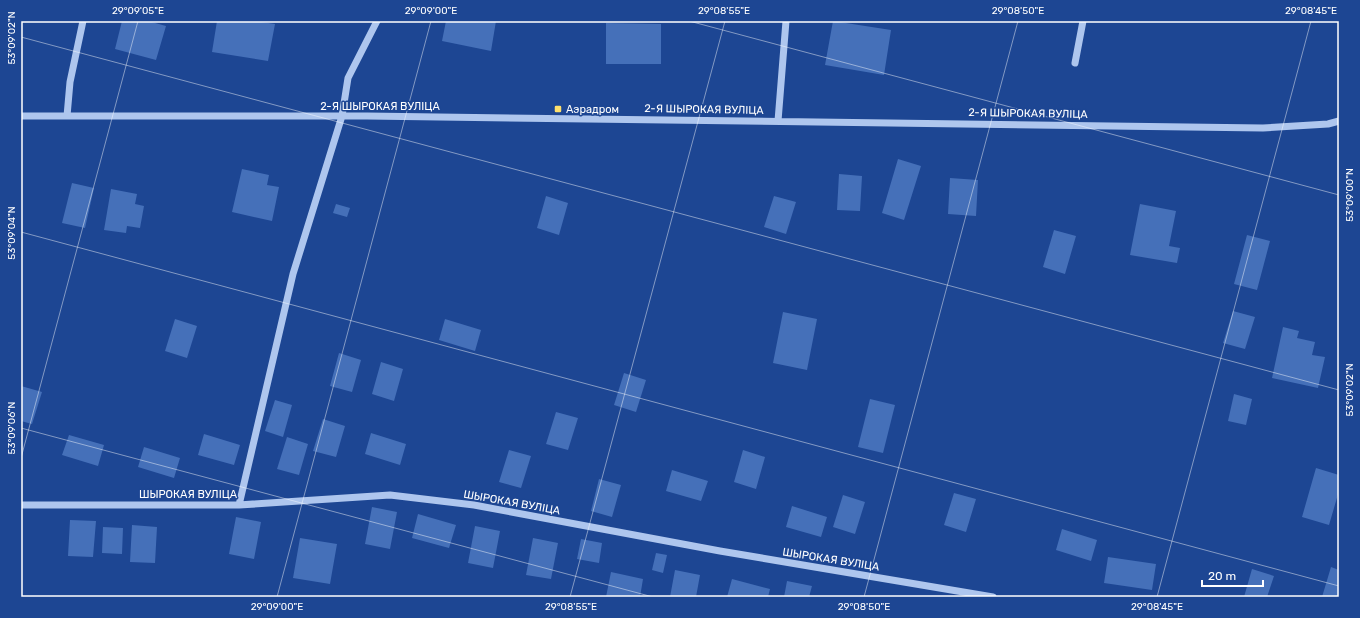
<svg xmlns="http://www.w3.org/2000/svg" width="1360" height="618" viewBox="0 0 1360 618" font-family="Rubik,sans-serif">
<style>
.building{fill:#4570b9}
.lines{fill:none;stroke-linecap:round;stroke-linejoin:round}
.minor{stroke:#aec6ee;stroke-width:7}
.ticks{fill:none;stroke:#fff;stroke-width:1;stroke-opacity:0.45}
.poi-dot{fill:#fee06d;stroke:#1d4693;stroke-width:1.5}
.labels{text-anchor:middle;stroke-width:3;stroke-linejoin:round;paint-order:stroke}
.street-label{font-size:11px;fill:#fff;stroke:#1d4693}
.poi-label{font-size:11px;fill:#fff;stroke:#1d4693;text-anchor:start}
.neatline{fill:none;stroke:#fff;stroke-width:1.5}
.ticks-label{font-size:10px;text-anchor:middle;fill:#fff}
</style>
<rect width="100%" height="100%" fill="#1d4693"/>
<!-- building -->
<path class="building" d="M122 21H148L166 26 156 60 115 49Z
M217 21H255L275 24 268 61 212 52Z
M446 21H496L491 51 442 41Z
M833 21 891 30 884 75 825 65Z
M606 23 661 24V64H606Z
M898 159 921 166 904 220 882 213Z
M242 169 269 175 267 185 279 187 272 221 232 212Z
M839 174 862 176 860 211 837 210Z
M950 178 978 180 976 216 948 214Z
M72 183 94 188 85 228 62 223Z
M111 189 137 194 135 204 144 206 140 228 127 226 126 233 104 230Z
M546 196 568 203 559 235 537 228Z
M774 196 796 202 786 234 764 227Z
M336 204 350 208 347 217 333 213Z
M1140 204 1176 211 1169 246 1180 248 1177 263 1130 255Z
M1054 230 1076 236 1065 274 1043 267Z
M1247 235 1270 241 1257 290 1234 284Z
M1233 311 1255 317 1245 349 1223 343Z
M783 312 817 319 807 370 773 363Z
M175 319 197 326 187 358 165 351Z
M445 319 481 330 475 351 439 340Z
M1283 327 1299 331 1297 338 1315 342 1312 355 1325 357 1318 388 1272 378Z
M339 353 361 360 352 392 330 386Z
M381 362 403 369 394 401 372 394Z
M624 373 646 380 636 412 614 405Z
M21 386 42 392 32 424 21 421Z
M1234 394 1252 399 1246 425 1228 421Z
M870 399 895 405 883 453 858 447Z
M275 400 292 405 283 437 265 431Z
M556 412 578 418 568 450 546 444Z
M323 419 345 426 336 457 313 451Z
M371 433 406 444 400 465 365 454Z
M204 434 240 445 234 465 198 455Z
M69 435 104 445 98 466 62 455Z
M287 437 308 444 299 475 277 469Z
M144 447 180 458 174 478 138 467Z
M509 450 531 456 521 488 499 482Z
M743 450 765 457 756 489 734 482Z
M1316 468 1339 475V491L1329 525 1302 517Z
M672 470 708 481 701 501 666 491Z
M599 479 621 485 612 517 591 511Z
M954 493 976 499 966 532 944 525Z
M843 495 865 502 855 534 833 527Z
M792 506 827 517 821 537 786 527Z
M372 507 397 512 390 549 365 544Z
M418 514 456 525 449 548 412 538Z
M236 517 261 522 254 559 229 554Z
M70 520 96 521 93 557 68 556Z
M132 525 157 527 155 563 130 562Z
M475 526 500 531 493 568 468 563Z
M103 527 123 528 122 554 102 553Z
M1062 529 1097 540 1091 561 1056 550Z
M300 538 337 544 330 584 293 578Z
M533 538 558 543 551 579 526 575Z
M581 539 602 543 599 563 577 559Z
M656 553 667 555 663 573 652 570Z
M1108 557 1156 564 1152 590 1104 583Z
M1331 567 1339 570V597H1322Z
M1252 569 1274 576 1267 597H1244Z
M675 570 700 575 696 597H670Z
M611 572 643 579 640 597H606Z
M732 579 770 589 768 597H727Z
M787 581 812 586 809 597H784Z"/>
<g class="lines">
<!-- minor -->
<path class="minor" d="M1075 63 1083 21
M21 116H367L1263 128 1328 124 1339 121
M67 116 70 82 83 21
M778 121 786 21
M21 505H239L390 495 474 505 720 551 993 597
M239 505 293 274 342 116 348 78 377 21"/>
</g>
<!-- ticks -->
<path class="ticks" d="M689 21 1339 195M21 37 1339 390M21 232 1339 586M21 428 653 597M21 458 138 21M277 597 431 21M570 597 725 21M864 597 1018 21M1157 597 1311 21"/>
<!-- markers -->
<rect class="poi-dot" x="554" y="105" width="8" height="8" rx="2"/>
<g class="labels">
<!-- street labels -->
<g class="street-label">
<text x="380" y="110">2-Я ШЫРОКАЯ ВУЛІЦА</text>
<text transform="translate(704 109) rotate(1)" y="4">2-Я ШЫРОКАЯ ВУЛІЦА</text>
<text transform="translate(1028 113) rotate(1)" y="4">2-Я ШЫРОКАЯ ВУЛІЦА</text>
<text x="188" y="498">ШЫРОКАЯ ВУЛІЦА</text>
<text transform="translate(512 502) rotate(10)" y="4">ШЫРОКАЯ ВУЛІЦА</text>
<text transform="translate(831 559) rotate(9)" y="4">ШЫРОКАЯ ВУЛІЦА</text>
</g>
<!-- poi labels -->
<g class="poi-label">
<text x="566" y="113">Аэрадром</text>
</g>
</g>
<!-- border -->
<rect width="1360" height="618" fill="none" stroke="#1d4693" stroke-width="44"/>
<!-- scale -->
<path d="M1202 580v6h61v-6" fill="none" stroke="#ffffff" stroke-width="2"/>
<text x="1208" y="580" font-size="12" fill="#ffffff" stroke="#1d4693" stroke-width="3" paint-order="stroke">20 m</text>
<rect x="22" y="22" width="1316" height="574" class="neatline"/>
<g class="ticks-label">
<text x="138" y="14">29°09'05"E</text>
<text x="431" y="14">29°09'00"E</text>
<text x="724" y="14">29°08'55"E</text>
<text x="1018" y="14">29°08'50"E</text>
<text x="1311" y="14">29°08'45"E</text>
<text transform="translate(11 38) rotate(-90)" y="4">53°09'02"N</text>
<text transform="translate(1349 195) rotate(-90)" y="4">53°09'00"N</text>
<text transform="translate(11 233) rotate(-90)" y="4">53°09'04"N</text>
<text transform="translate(1349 390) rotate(-90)" y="4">53°09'02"N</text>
<text transform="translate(11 428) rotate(-90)" y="4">53°09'06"N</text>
<text x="277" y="610">29°09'00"E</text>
<text x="571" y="610">29°08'55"E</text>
<text x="864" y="610">29°08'50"E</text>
<text x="1157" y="610">29°08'45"E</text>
</g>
</svg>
